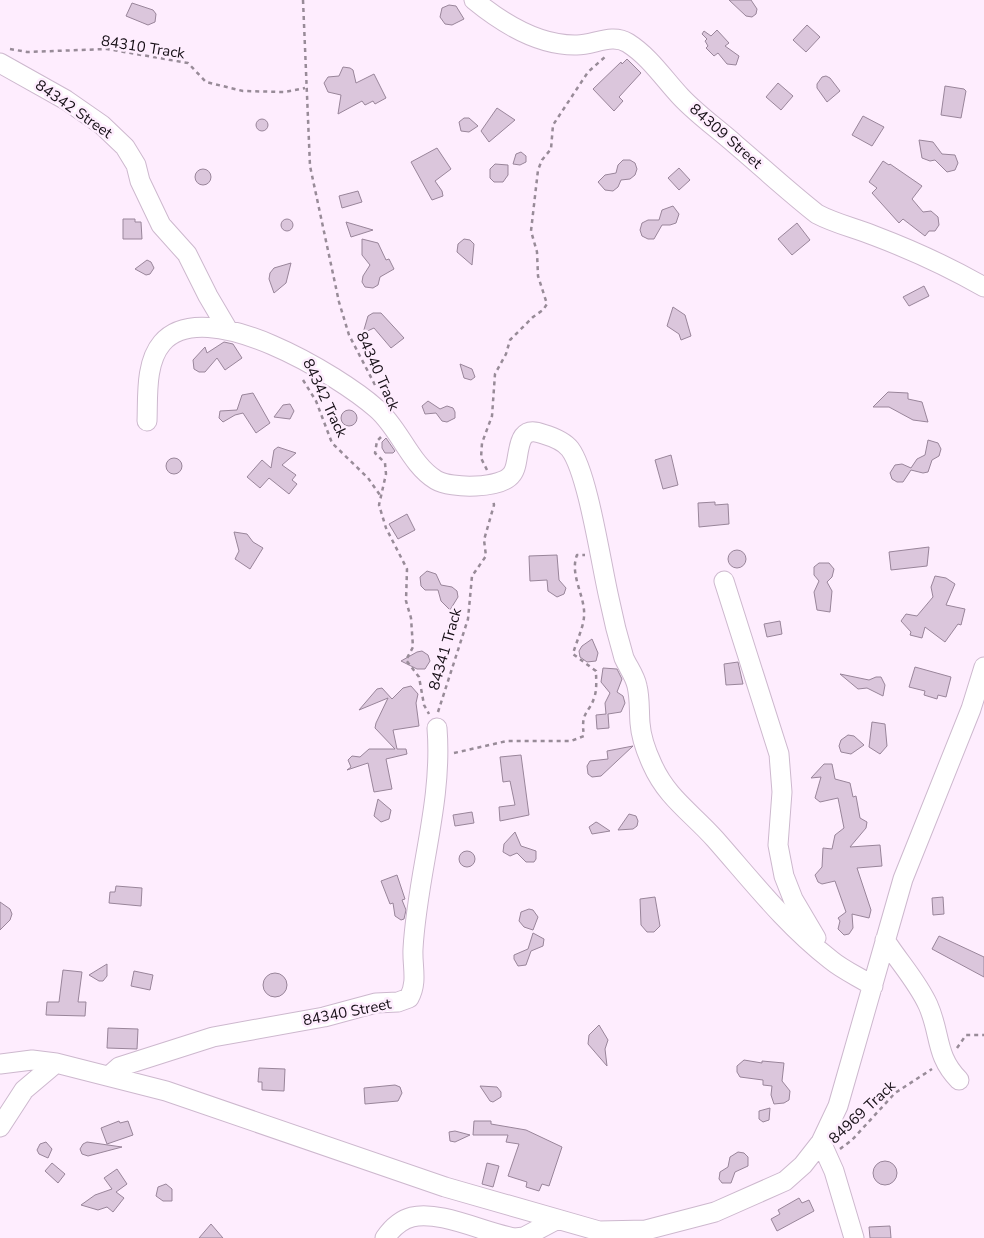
<svg xmlns="http://www.w3.org/2000/svg" width="984" height="1238" viewBox="0 0 984 1238" font-family="'Nunito Sans',sans-serif">
<style>
.building{fill:#dbc6dc;stroke:#99859a}
.lines{fill:none;stroke-linecap:round;stroke-linejoin:round}
.minor-casing{stroke:#cdb8ce;stroke-width:21}
.path{stroke:#988b98;stroke-width:2.5;stroke-dasharray:4 4;stroke-linecap:butt}
.minor{stroke:#fff;stroke-width:19}
.labels{text-anchor:middle;stroke-width:5;stroke-linejoin:round;paint-order:stroke}
.street-label{font-size:15px;fill:#160f16;stroke:#feedfe}
</style>
<rect width="100%" height="100%" fill="#feedfe"/>
<!-- building -->
<path class="building" d="M729 0H751L757 9 756 14 752 17 746 16Z
M132 3 153 10 156 14 155 22 148 25 126 16Z
M449 5 456 6 464 19 452 25 445 24 440 17 442 8Z
M807 25 820 37 806 52 793 40Z
M717 30 729 43 725 46 739 56 736 65 727 64 718 53 714 56 706 48 708 46 705 41 707 39 702 34 704 31 711 36Z
M627 59 641 73 619 97 623 101 614 111 593 89 621 62 622 64Z
M343 67 350 68 353 70 356 83 374 74 386 98 375 104 373 101 365 105 362 101 338 114 341 95 328 92 324 83 328 77 339 76Z
M826 76 830 78 840 91 827 102 817 88V84L822 77Z
M778 83 793 96 781 110 766 97Z
M945 86 964 89 966 91 961 118 941 115Z
M497 108 515 120 489 142 481 131Z
M863 116 884 127 872 146 852 135Z
M464 118H469L478 126 469 132 461 131 459 122Z
M256 125a6 6 0 1 1 12 0a6 6 0 1 1-12 0Z
M919 140 933 142 942 154 955 155 958 163 955 170 947 172 935 160 930 161 922 158Z
M437 148 451 169 435 181 442 191 443 196 432 200 411 162Z
M521 152 526 156V162L520 165 513 164 516 154Z
M623 160H630L635 163 637 169 635 175 630 179 621 180 618 187 613 191 605 190 598 182 605 175 616 173 618 165Z
M883 161 889 165 890 164 922 186 912 199 923 212 931 211 938 217 939 225 935 231H929L925 236 903 219 899 223 872 193 877 188 869 182Z
M495 164 508 165V175L503 182H494L490 178V169Z
M679 168 690 180 679 190 668 178Z
M195 177a8 8 0 1 1 16 0a8 8 0 1 1-16 0Z
M358 191 362 202 342 208 339 196Z
M673 206 679 214 676 223 670 225H662L654 239H648L642 236 640 230 642 223 648 220H659L662 210Z
M281 225a6 6 0 1 1 12 0a6 6 0 1 1-12 0Z
M123 219H135V222H141L142 239H123Z
M346 222 373 230 351 237Z
M797 223 810 240 792 255 778 239Z
M362 239 378 243 386 260 389 259 394 269 380 277 378 285 373 288 365 287 362 282 363 276 370 265 362 255Z
M464 239 470 240 474 244 472 265 457 252 458 244Z
M147 260 151 262 154 268 150 274 146 275 135 269Z
M291 263 286 283 274 293 269 279 270 273 274 268Z
M924 286 929 296 909 306 903 297Z
M673 307 685 315 691 336 681 340 679 334 667 326Z
M373 313H381L404 338 391 348 374 328 363 333 368 316Z
M224 342 233 344 242 358 225 370 217 358 205 372H199L194 369 193 360 205 347 207 353Z
M460 364 472 369 475 377 471 380 464 378Z
M888 392 908 393V399L922 402 928 422 913 420 889 407H873Z
M253 393 270 423 256 433 243 413 235 415 223 422 219 418 220 411 237 410 242 395Z
M428 401 440 409 447 406 453 408 455 412V418L447 422 442 421 436 413 425 414 422 406Z
M290 404 294 411 290 419 274 417 283 405Z
M341 418a8 8 0 1 1 16 0a8 8 0 1 1-16 0Z
M386 438 395 451 393 453H385L382 448V442Z
M928 440 938 443 941 449 939 456 932 460 928 472 923 473 911 470 903 482H897L892 479 890 473 895 465 902 464 911 468 917 459 925 455Z
M278 447 296 453 282 465 296 475 292 480 297 484 289 494 269 478 260 488 247 477 262 460 271 468 274 450Z
M671 455 678 485 663 489 655 460Z
M166 466a8 8 0 1 1 16 0a8 8 0 1 1-16 0Z
M715 502V505L728 504 729 524 699 527 698 503Z
M407 514 415 530 398 539 389 524Z
M234 532 247 534 253 542 263 548 250 569 235 559 239 551Z
M929 547 927 566 891 570 889 552Z
M728 559a9 9 0 1 1 18 0a9 9 0 1 1-18 0Z
M557 555 559 580 566 588 564 594 557 597 548 591 547 580 530 581 529 556Z
M819 563H829L834 569 832 577 827 582 832 591 830 612 817 610 814 592 819 581 814 575V567Z
M427 571 436 574 441 585 452 587 457 591 458 597 450 610 441 601 438 590H425L421 586 420 577Z
M935 576 946 578 955 584 946 605 965 609 961 625 958 624 945 642 925 627 922 638 910 635 911 632 901 621 906 614 917 616 933 597 931 587Z
M780 621 782 634 767 637 764 624Z
M592 639 598 653 596 661 587 662 580 657 579 651 582 646Z
M422 651 428 655 430 661 425 669H417L401 661 417 652Z
M738 662 743 684 726 685 724 664Z
M915 667 951 677 946 697 938 695 937 699 924 695 925 691 909 687Z
M603 668 617 669 622 679 617 692 623 696 625 703 621 712 608 714 609 728 597 729 596 715 606 714 605 703 610 693 601 682Z
M840 674 869 680 876 677H881L885 685 883 696 867 688 858 689Z
M411 686 418 694 416 703 419 726 393 730 397 749H406L407 754 386 759 392 789 374 792 368 763 347 770 351 767 348 760 352 756 360 757 369 749H395L375 728 376 723 388 698 359 710 377 689 382 688 392 699 403 688Z
M872 722 885 724 887 746 880 754 869 747Z
M848 735 854 736 864 745 851 754 841 752 839 746 841 740Z
M633 746 601 776 592 777 588 774 587 766 590 761 608 759 607 751Z
M521 755 529 815 500 821 499 807 515 805 510 781 503 782 500 757Z
M824 764H832L835 779 850 783 853 797 856 796 860 818 867 822 866 828 850 847 880 845 882 866 857 868 871 910 869 918 852 914 853 928 849 934 844 935 838 929 840 921 838 918 846 912 835 881 822 884 818 882 815 875 822 867 823 848 832 849 835 835 844 828 838 798 820 802 815 798 821 777 811 778Z
M378 799 391 810 389 819 381 822 374 816Z
M472 812 474 823 455 826 453 815Z
M629 814 636 816 638 821 637 826 633 829 618 830Z
M596 822 598 823 610 831 592 834 589 827Z
M515 832 521 846 536 851V859L534 862H526L517 853 510 856 503 852 504 844Z
M459 859a8 8 0 1 1 16 0a8 8 0 1 1-16 0Z
M397 875 405 899 402 900 406 910 404 919 401 920 395 916 393 903 390 904 381 881Z
M116 886 142 888 141 906 109 903 110 892H115Z
M655 897 660 926 654 932H647L641 925 640 899Z
M943 897 944 914 933 915 932 898Z
M0 902 10 909 12 914 10 920 0 930Z
M529 909 533 910 538 917 533 930 524 927 519 921 521 912Z
M533 933 544 939 543 946 531 951 526 965 518 966 514 959V955L528 949Z
M939 936 984 957V977L932 949Z
M107 964V976L103 981H99L89 975Z
M63 970 82 972 78 1002H86L85 1016 46 1015 47 1002H59Z
M134 971 153 975 150 990 131 986Z
M263 985a12 12 0 1 1 24 0a12 12 0 1 1-24 0Z
M599 1025 608 1040 605 1049 607 1066 588 1044 589 1035Z
M108 1028 138 1029 137 1049 107 1048Z
M744 1060 762 1063V1061L784 1063 782 1081 790 1091 789 1100 784 1103 774 1104 771 1095 772 1086 763 1085V1080L740 1077 737 1072V1066Z
M259 1068 285 1069 284 1091 262 1090V1082H258Z
M395 1085 400 1087 402 1093 398 1101 365 1104 364 1088Z
M480 1086 497 1087 501 1092V1097L493 1102 490 1101Z
M770 1108 769 1120 763 1122 759 1119V1111Z
M119 1121 120 1123 128 1121 133 1135 107 1144 101 1128Z
M474 1121H491V1124L526 1130 562 1147 549 1186 542 1184 539 1191 526 1187 527 1182 508 1176 519 1144 506 1142 508 1135H473Z
M455 1131 470 1135 455 1142 450 1141 449 1132Z
M46 1142 52 1149 48 1158 39 1154 37 1150 40 1144Z
M87 1142 122 1147 88 1156 82 1154 80 1149 83 1144Z
M738 1152 744 1153 748 1157V1166L735 1172 731 1183H722L719 1179 720 1172 728 1167 730 1157Z
M873 1173a12 12 0 1 1 24 0a12 12 0 1 1-24 0Z
M52 1163 65 1174 58 1183 45 1171Z
M487 1163 499 1166 493 1187 482 1184Z
M117 1169 127 1184 116 1192 124 1198 113 1212 107 1207 98 1210 81 1205 95 1195 112 1189 104 1178Z
M166 1184 172 1189V1201H163L156 1196 158 1187Z
M799 1198 802 1203 809 1200 814 1211 777 1231 771 1219 780 1214 778 1210Z
M211 1224 223 1238H199Z
M890 1226 891 1238H870L869 1227Z"/>
<g class="lines">
<defs>
<path id="minor" d="M474 0C502 23 540 46 577 45 594 45 612 33 628 43 650 57 664 79 681 97 698 115 718 129 736 145 763 168 789 192 817 214 836 224 855 228 875 236 912 250 949 267 984 287
M0 63 66 100 102 125 125 147 136 165 140 181 161 225 187 254 208 296 228 330
M147 421C148 397 145 363 162 343 205 293 340 376 377 409 400 429 410 464 436 480 451 489 502 489 512 474 522 462 512 422 543 434 553 437 564 441 570 449 588 473 601 564 609 598 613 618 618 638 624 658 628 667 635 676 637 686 640 698 639 710 640 723 641 737 646 751 652 764 667 798 692 813 715 839 752 881 786 925 831 960 843 970 859 977 873 986
M724 581 779 754 782 792 778 845 784 876 793 899 816 938
M885 940C899 962 917 981 928 1005 941 1034 935 1056 959 1080
M0 1064 32 1060 56 1063 166 1091 445 1187 599 1231 646 1230 715 1212 785 1181 803 1165 821 1142 838 1106 903 879 971 709 984 667
M110 1075 119 1067 213 1037 324 1017 376 1003 398 1002 409 998C418 982 412 966 413 949 417 874 443 803 437 728
M0 1127 24 1090 56 1063
M821 1142 834 1171 854 1238
M385 1238C392 1228 400 1220 412 1217 440 1210 485 1233 515 1238L524 1237 556 1220"/>
</defs>
<!-- minor casing -->
<use href="#minor" class="minor-casing"/>
<!-- path -->
<path class="path" d="M303 0 310 166 339 302 349 335 375 385
M10 49 27 52 107 49 188 63 206 82 243 91 284 92 305 88
M303 380 316 401 332 443 368 478 380 495
M381 437 377 441 375 453 385 463 386 474 379 505 386 528 407 569 406 601 411 618 413 647 406 660 419 677 424 705 429 714
M487 470 481 458 482 443 492 416 495 374 506 354 510 340 533 317 543 310 547 304 538 276 537 252 531 231 538 170 542 160 551 149 553 125 588 72 606 56
M438 712 468 619 472 576 486 556 484 540 494 505 493 499
M454 753 507 741H571L584 736C580 710 590 714 595 695 597 687 596 678 596 671L573 654C576 642 583 629 584 617 586 597 569 575 577 555H585
M957 1048 966 1035H984
M840 1149 852 1140 895 1093 932 1069"/>
<!-- minor -->
<use href="#minor" class="minor"/>
</g>
<g class="labels">
<!-- street labels -->
<g class="street-label">
<text transform="translate(143 47) rotate(9)" y="5">84310 Track</text>
<text transform="translate(74 109) rotate(35)" y="5">84342 Street</text>
<text transform="translate(726 136) rotate(41)" y="5">84309 Street</text>
<text transform="translate(378 371) rotate(66)" y="5">84340 Track</text>
<text transform="translate(325 398) rotate(65)" y="5">84342 Track</text>
<text transform="translate(445 649) rotate(-74)" y="5">84341 Track</text>
<text transform="translate(347 1012) rotate(-11)" y="5">84340 Street</text>
<text transform="translate(862 1112) rotate(-43)" y="5">84969 Track</text>
</g>
</g>
</svg>
